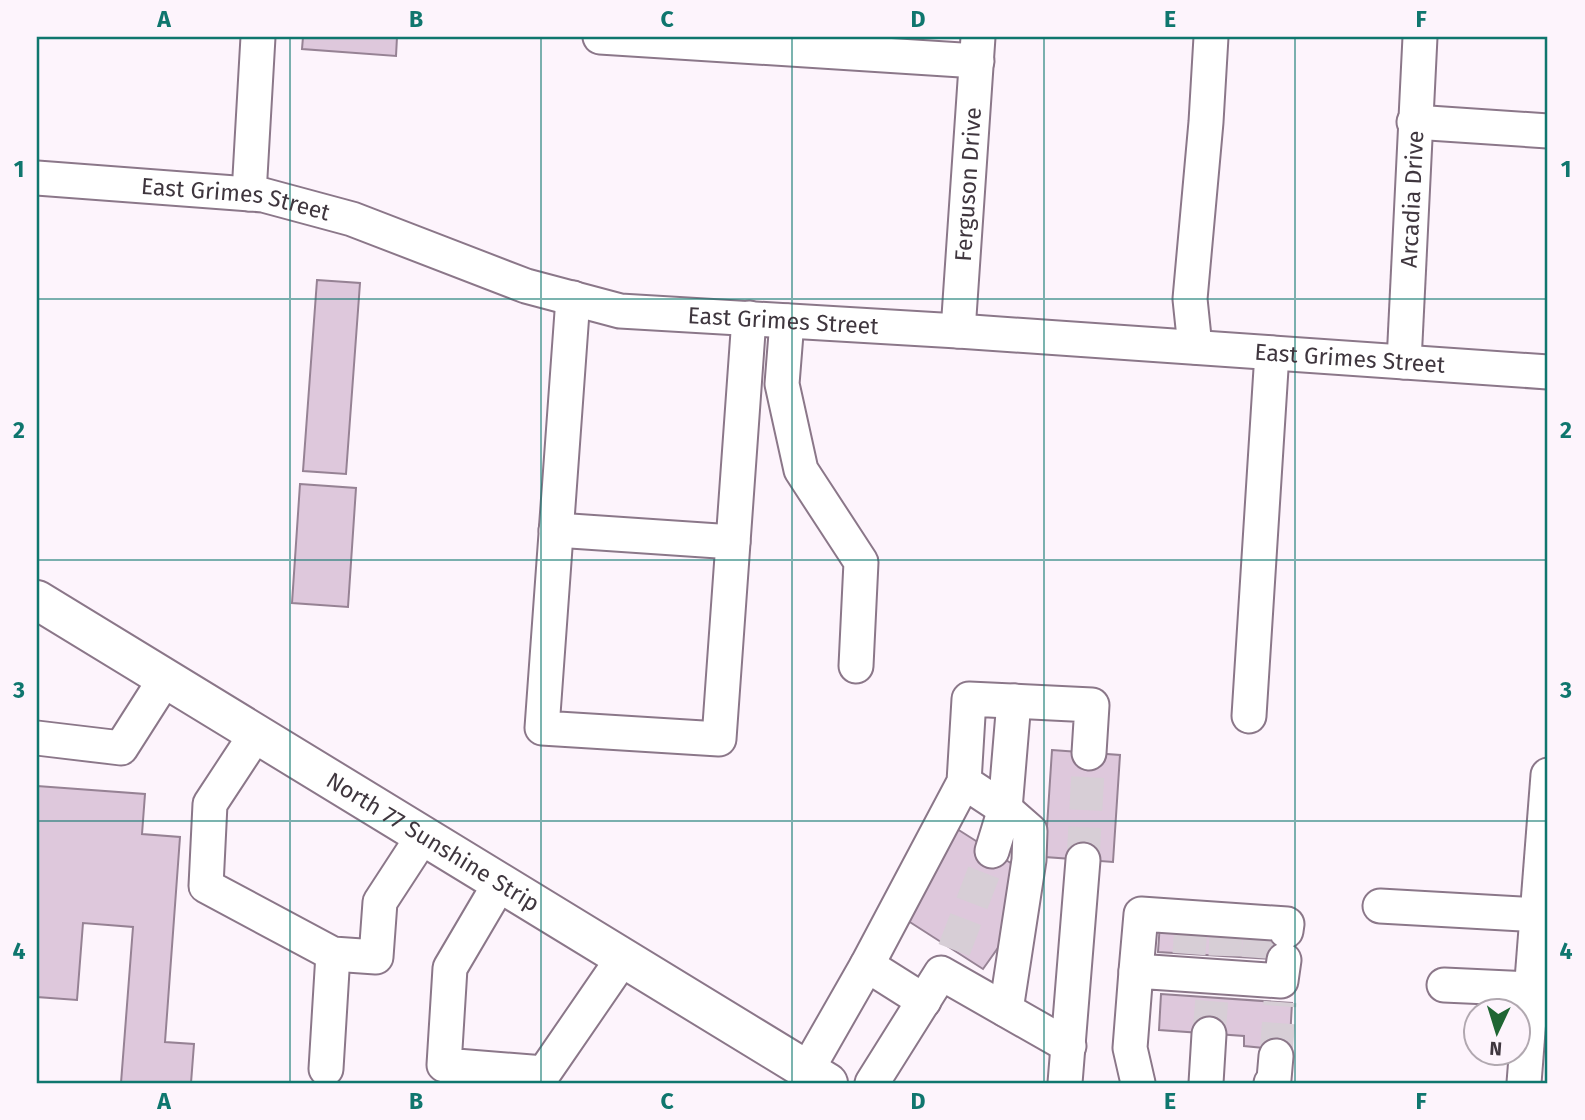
<svg xmlns="http://www.w3.org/2000/svg" width="1585" height="1120" viewBox="0 0 1585 1120" font-family="'Fira Sans',sans-serif">
<style>
.building{fill:#dec8dc;stroke:#968294;stroke-width:2}
.lines{fill:none;stroke-linecap:round;stroke-linejoin:round}
.minor-tunnel{stroke:#d7ced6;stroke-width:33;stroke-dasharray:33 17;stroke-linecap:butt}
.minor-casing{stroke:#8b7789;stroke-width:37}
.major-casing{stroke:#8b7789;stroke-width:42}
.minor{stroke:#fff;stroke-width:33}
.major{stroke:#fff;stroke-width:38}
.grid{fill:none;stroke:#0f766e;stroke-width:2;stroke-opacity:0.55}
.labels{text-anchor:middle;stroke-width:6;stroke-linejoin:round;paint-order:stroke}
.street-label{font-size:23px;fill:#3f363e;stroke:#fdf4fc}
.neatline{fill:none;stroke:#0f766e;stroke-width:2.5}
.grid-label{font-size:23px;text-anchor:middle;font-weight:bold;fill:#0f766e}
</style>
<rect width="100%" height="100%" fill="#fdf4fc"/>
<!-- building -->
<path class="building" d="M303 37H397L396 56 302 49Z
M317 280 360 283 346 474 303 471Z
M300 484 356 488 348 607 292 603Z
M1052 750 1120 755 1113 862 1045 857Z
M37 786 145 794 142 834 180 837 165 1042 194 1044 191 1083H121L133 927 83 923 77 1000 37 997Z
M954 827 1017 867 1007 935 983 969 902 917Z
M1160 923 1291 931 1289 960 1158 952Z
M1161 994 1292 1003 1289 1057 1264 1048 1244 1046V1036L1159 1030Z"/>
<g class="lines">
<!-- minor-tunnel -->
<path class="minor-tunnel" d="M1083 860 1089 753
M954 950 992 851
M1189 954 1191 925
M1225 956 1226 927
M1258 958 1260 929
M1209 1034 1212 997
M1276 1056 1280 1002"/>
<defs>
<g id="minor">
<path d="M600 37 977 61"/>
<path d="M1414 122 1548 131"/>
<path id="s1" d="M37 178 263 195 352 219 526 286 620 311 958 331 1548 372"/>
<path d="M249 194 258 37"/>
<path d="M573 298 542 728 719 739 749 318"/>
<path d="M787 321 782 384 801 470 861 562 856 666"/>
<path id="s2" d="M958 331 978 37"/>
<path d="M1195 347 1190 299 1206 122 1211 37"/>
<path id="s3" d="M1404 362 1420 37"/>
<path d="M556 530 733 542"/>
<path d="M1249 716 1272 353"/>
<path d="M256 734 210 804 206 886 333 954 376 957 380 902 423 836"/>
<path d="M37 738 121 748 165 679"/>
<path d="M964 782 1005 809 1030 831 1029 860 1006 1010"/>
<path d="M992 851 1005 809 1014 701"/>
<path d="M500 883 450 968 444 1065 544 1073 623 958"/>
<path d="M1380 906 1538 915"/>
<path d="M867 965 924 1001"/>
<path d="M1136 971 1141 914 1287 924 1286 931"/>
<path d="M1444 985 1531 989"/>
<path d="M326 1069 333 954"/>
<path d="M807 1070 867 965 964 782 969 699 1092 705 1089 753"/>
<path d="M872 1083 941 973 1069 1046"/>
<path d="M1065 1083 1083 860"/>
<path d="M1138 1083 1130 1048 1136 971 1281 981 1284 960"/>
<path d="M1206 1083 1209 1034"/>
<path d="M1271 1083 1274 1079 1276 1056"/>
<path d="M1524 1083 1548 775"/>
</g>
<g id="major">
<path id="s4" d="M37 600 828 1083"/>
</g>
</defs>
<!-- minor casing -->
<use href="#minor" class="minor-casing"/>
<!-- major casing -->
<use href="#major" class="major-casing"/>
<!-- minor -->
<use href="#minor" class="minor"/>
<!-- major -->
<use href="#major" class="major"/>
</g>
<!-- grid -->
<path class="grid" d="M290 37V1083M541 37V1083M792 37V1083M1044 37V1083M1295 37V1083M37 299H1548M37 560H1548M37 821H1548"/>
<g class="labels">
<!-- street labels -->
<g class="street-label">
<text dy="8" stroke="none"><textPath href="#s2" startOffset="147">Ferguson Drive</textPath></text>
<text dy="8" stroke="none"><textPath href="#s3" startOffset="163">Arcadia Drive</textPath></text>
<text dy="8" stroke="none"><textPath href="#s1" startOffset="200">East Grimes Street</textPath></text>
<text dy="8" stroke="none"><textPath href="#s1" startOffset="766">East Grimes Street</textPath></text>
<text dy="8" stroke="none"><textPath href="#s1" startOffset="1334">East Grimes Street</textPath></text>
<text dy="8" stroke="none"><textPath href="#s4" startOffset="464">North 77 Sunshine Strip</textPath></text>
</g>
</g>
<!-- border -->
<rect width="1585" height="1120" fill="none" stroke="#fdf4fc" stroke-width="77"/>
<!-- north arrow -->
<g transform="translate(1497 1032) rotate(184)"><circle r="33" fill="#fdf4fc" stroke="#b1a8b0" stroke-width="2"/>
<path d="M0-5L12 26L0 18L-12 26Z" fill="#1f6633"/>
<text y="-10" font-size="19" font-weight="bold" text-anchor="middle" fill="#3f363e">N</text>
</g>
<rect x="38" y="38" width="1508" height="1044" class="neatline"/>
<g class="grid-label">
<text x="164" y="27">A</text>
<text x="416" y="27">B</text>
<text x="667" y="27">C</text>
<text x="918" y="27">D</text>
<text x="1170" y="27">E</text>
<text x="1421" y="27">F</text>
<text x="19" y="177">1</text>
<text x="1566" y="177">1</text>
<text x="19" y="438">2</text>
<text x="1566" y="438">2</text>
<text x="19" y="698">3</text>
<text x="1566" y="698">3</text>
<text x="19" y="959">4</text>
<text x="1566" y="959">4</text>
<text x="164" y="1109">A</text>
<text x="416" y="1109">B</text>
<text x="667" y="1109">C</text>
<text x="918" y="1109">D</text>
<text x="1170" y="1109">E</text>
<text x="1421" y="1109">F</text>
</g>
</svg>
